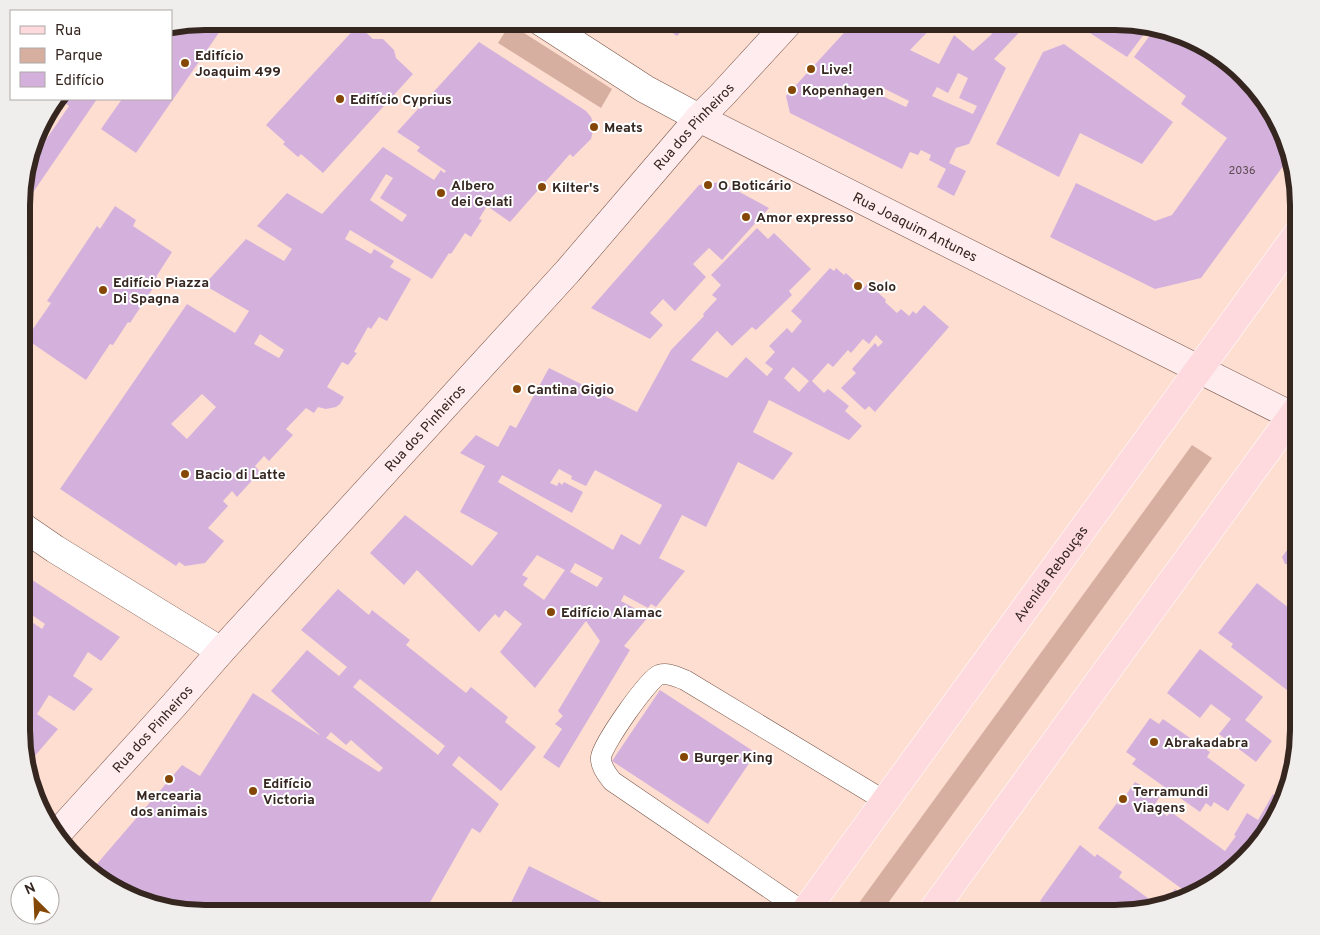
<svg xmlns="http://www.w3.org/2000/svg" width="1320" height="935" viewBox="0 0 1320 935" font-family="Overpass,sans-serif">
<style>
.green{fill:#d6afa0}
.building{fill:#d4b1dd;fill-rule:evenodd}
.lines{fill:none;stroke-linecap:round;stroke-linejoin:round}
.service-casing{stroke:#765547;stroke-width:21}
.minor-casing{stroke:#765547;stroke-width:29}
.secondary-casing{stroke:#765547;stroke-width:29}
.primary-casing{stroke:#fff;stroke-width:29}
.service{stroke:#fff;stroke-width:20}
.minor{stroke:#fff;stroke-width:28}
.secondary{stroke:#ffecee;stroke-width:28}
.primary{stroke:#fed9de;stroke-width:28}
.poi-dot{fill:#844706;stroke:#fff;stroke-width:2}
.labels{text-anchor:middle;stroke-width:4;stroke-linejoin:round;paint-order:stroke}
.number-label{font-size:11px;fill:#5d494f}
.poi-label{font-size:14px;font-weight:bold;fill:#352620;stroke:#fff;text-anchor:start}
.street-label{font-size:14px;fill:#352620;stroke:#fff}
.rim{fill:none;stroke:#352620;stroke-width:6}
</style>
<rect width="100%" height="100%" fill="#feded1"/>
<!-- green -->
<path class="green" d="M510 24 612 89 601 108 498 43Z
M1192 445 1212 458 880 914H851Z"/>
<!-- building -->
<path class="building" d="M205 21H227L136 153 101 129 122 99H171V28Z
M656 21H690L677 36Z
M850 22H937L910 50 939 64 954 35 973 51 992 34 978 22H1029L994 59 1006 68 969 144 956 148 949 163 966 171 954 196 937 187 946 169 929 160 931 155 921 150 918 155 910 152 902 169 790 113 786 96 853 23ZM958 73 968 78 959 98 977 106 973 114 932 96 937 87 948 93ZM881 87 909 101 906 107 878 94Z
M1073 22H1127L1150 26 1127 57Z
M358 25 373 39H383L394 50 396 58 413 74 323 173 301 154 298 157 283 144 285 142 266 125Z
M1156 27 1174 31 1227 59 1280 123 1289 158 1201 278 1155 289 1050 237 1076 183 1155 221 1172 215 1227 138 1181 104 1186 96 1134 57Z
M479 42 586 111 591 117 594 126 591 139 573 157 570 154 510 222 487 206 479 219 482 220 471 237 465 233 451 254 449 253 432 279 350 230 345 239 371 254 374 249 394 261 390 267 411 279 387 321 379 317 371 329 368 327 354 352 357 353 348 365 342 362 327 387 344 397 340 404 336 407 326 409 318 407 314 413 306 408 286 429 293 435 269 461 264 456 255 466 260 472 237 497 232 491 223 501 228 506 208 528 224 541 205 563 185 566 179 562 176 566 60 489 187 304 235 333 249 311 204 285 246 239 284 261 292 249 257 226 287 193 322 214 383 147 434 180 441 170 444 173 446 171 417 151 420 147 397 132ZM386 174 393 178 380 198 407 215 402 222 370 200ZM260 334 284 350 279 358 254 344ZM202 394 216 407 187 439 171 424Z
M1064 44 1173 122 1142 164 1080 133 1059 177 996 144 1043 52Z
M59 99H97L23 207V181L34 143 41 147 69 106Z
M48 114 50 115 38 132 40 123Z
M721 182 769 208 722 260 709 248 693 264 706 277 675 311 663 299 650 313 663 325 650 339 591 308 699 185Z
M115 206 136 220 133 226 172 252 156 277 159 279 130 323 128 322 113 345 110 344 86 380 26 339 51 303 47 301 97 226 100 229Z
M757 228 768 239 774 233 811 269 789 291 792 295 756 330 752 327 732 346 717 331 691 360 727 378 746 357 767 376 773 369 765 363 775 352 769 346 787 328 792 333 802 321 791 311 830 268 834 271 836 268 844 275 846 273 863 289 868 283 886 300 885 302 897 313 901 309 909 316 913 311 916 314 924 305 949 327 875 412 869 406 865 410 841 388 856 373 852 369 875 343 878 347 883 342 876 335 869 344 863 339 851 353 848 350 833 367 828 363 812 381 824 393 828 389 849 406 845 411 862 426 849 440 769 400 753 432 793 453 773 480 738 462 706 527 682 515 659 558 685 571 656 607 651 604 648 608 624 595 621 601 649 616 624 646 630 650 559 768 543 757 562 729 555 724 563 716 558 711 600 641 586 621 535 688 500 652 522 624 505 610 499 618 495 614 479 632 417 570 404 585 370 553 405 515 472 566 498 533 460 512 485 466 460 453 476 435 498 447 510 425 516 428 549 368 637 412 671 350 704 316 703 314 717 299 712 295 721 285 711 275ZM793 367 809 381 799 392 784 378ZM559 469 572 476 571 479 586 486 595 470 662 505 640 545 621 534 613 550 498 482 502 475 572 513 583 492 564 482 562 485 559 482 557 486 550 483ZM537 555 565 570 544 600 523 585 528 578 522 575ZM575 563 603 578 597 587 570 572Z
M1298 535V570L1290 564H1285L1282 557Z
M23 574 120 637 101 661 88 652 73 676 93 689 74 711 49 695 37 714 58 729 27 765 23 754V616L42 629 45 624 23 609Z
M1257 583 1298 615V694L1296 697 1231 647 1233 644 1218 633Z
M338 589 369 615 372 610 410 640 406 645 466 693 471 687 508 717 505 722 536 747 501 791 459 756 452 765 499 804 480 833 472 828 424 913H193L146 904 93 876 90 872 182 765 200 776 253 693 321 736 271 691 307 650 339 676 347 667 301 630ZM360 679 445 746 438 755 353 687ZM331 732 346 745 351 740 383 768 379 772 326 738Z
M1200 649 1263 697 1245 720 1272 741 1256 762 1219 734 1231 719 1211 704 1200 718 1167 693Z
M660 690 756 753 708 824 612 761Z
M1150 718 1159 724 1163 719 1210 752 1207 757 1245 785 1228 811 1214 802 1211 807 1206 803 1200 812 1132 764 1136 759 1126 752Z
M1135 782 1160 796 1154 806 1167 816 1171 812 1225 851 1236 836 1234 835 1247 813 1258 820 1273 794 1283 801 1261 842 1197 895 1186 897 1189 894 1098 828 1117 803 1119 805Z
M1080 845 1095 857 1097 854 1122 872 1119 877 1156 904 1115 914H1057L1040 901Z
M529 866 626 914 506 913Z
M1175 889 1186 897 1164 902Z"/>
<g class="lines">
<defs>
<path id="service" d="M804 912 612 781C607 774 600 766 601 757 603 744 648 679 659 675 668 672 677 677 685 680L885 801"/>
<path id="minor" d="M540 21 645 89 699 118
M23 527 55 549 221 651"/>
<g id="secondary">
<path id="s1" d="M699 118 1298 419"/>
<path id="s2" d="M57 834 174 705 221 651 568 271 699 118 722 95 790 21"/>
</g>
<g id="primary">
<path id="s3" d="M803 914 1298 233"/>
<path d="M930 914 1298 408"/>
</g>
</defs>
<!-- service casing -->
<use href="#service" class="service-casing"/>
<!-- minor casing -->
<use href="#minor" class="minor-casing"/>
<!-- secondary casing -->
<use href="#secondary" class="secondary-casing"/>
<!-- primary casing -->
<use href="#primary" class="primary-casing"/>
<!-- service -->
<use href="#service" class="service"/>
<!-- minor -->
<use href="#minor" class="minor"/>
<!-- secondary -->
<use href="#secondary" class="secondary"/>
<!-- primary -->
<use href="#primary" class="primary"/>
</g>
<!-- markers -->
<g class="poi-dot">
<circle cx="185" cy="63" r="5"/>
<circle cx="811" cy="69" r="5"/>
<circle cx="792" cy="90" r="5"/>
<circle cx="340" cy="99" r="5"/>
<circle cx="594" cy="127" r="5"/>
<circle cx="708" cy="185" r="5"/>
<circle cx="542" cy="187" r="5"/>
<circle cx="441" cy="193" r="5"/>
<circle cx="746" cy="217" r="5"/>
<circle cx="858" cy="286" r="5"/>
<circle cx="103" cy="290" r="5"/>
<circle cx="517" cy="389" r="5"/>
<circle cx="185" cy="474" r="5"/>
<circle cx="551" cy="612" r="5"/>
<circle cx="1154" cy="742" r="5"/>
<circle cx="684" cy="757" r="5"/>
<circle cx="169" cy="779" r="5"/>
<circle cx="253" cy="791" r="5"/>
<circle cx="1123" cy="799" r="5"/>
</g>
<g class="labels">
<!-- number labels -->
<g class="number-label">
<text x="1242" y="174">2036</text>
</g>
<!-- poi labels -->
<g class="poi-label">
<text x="195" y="60">Edifício<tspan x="195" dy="16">Joaquim 499</tspan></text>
<text x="821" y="74">Live!</text>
<text x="802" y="95">Kopenhagen</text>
<text x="350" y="104">Edifício Cyprius</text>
<text x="604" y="132">Meats</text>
<text x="451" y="190">Albero<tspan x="451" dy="16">dei Gelati</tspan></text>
<text x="718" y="190">O Boticário</text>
<text x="552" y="192">Kilter's</text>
<text x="756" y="222">Amor expresso</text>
<text x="113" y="287">Edifício Piazza<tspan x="113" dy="16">Di Spagna</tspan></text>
<text x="868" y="291">Solo</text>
<text x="527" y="394">Cantina Gigio</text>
<text x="195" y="479">Bacio di Latte</text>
<text x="561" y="617">Edifício Alamac</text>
<text x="1164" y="747">Abrakadabra</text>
<text x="694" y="762">Burger King</text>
<text x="263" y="788">Edifício<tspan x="263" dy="16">Victoria</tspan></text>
<text x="1133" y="796">Terramundi<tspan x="1133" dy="16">Viagens</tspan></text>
<text x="169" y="800" text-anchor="middle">Mercearia<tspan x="169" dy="16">dos animais</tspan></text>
</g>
<!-- street labels -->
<g class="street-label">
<text dy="5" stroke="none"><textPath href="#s2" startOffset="952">Rua dos Pinheiros</textPath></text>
<text dy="5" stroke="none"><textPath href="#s1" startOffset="242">Rua Joaquim Antunes</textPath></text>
<text dy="5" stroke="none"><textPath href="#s2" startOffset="548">Rua dos Pinheiros</textPath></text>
<text dy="5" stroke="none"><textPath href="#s3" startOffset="421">Avenida Rebouças</textPath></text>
<text dy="5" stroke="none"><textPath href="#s2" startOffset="142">Rua dos Pinheiros</textPath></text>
</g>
</g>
<!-- crop -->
<path d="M0 0H1320V935H0ZM205 30H1115A175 175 0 0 1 1290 205V730A175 175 0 0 1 1115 905H205A175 175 0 0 1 30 730V205A175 175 0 0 1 205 30Z" fill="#efeeed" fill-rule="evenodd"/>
<path class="rim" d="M205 30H1115A175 175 0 0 1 1290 205V730A175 175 0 0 1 1115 905H205A175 175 0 0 1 30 730V205A175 175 0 0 1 205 30Z"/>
<!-- legend -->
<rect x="10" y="10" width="162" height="90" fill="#ffffff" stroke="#aea8a6"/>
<rect x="20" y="26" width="25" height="8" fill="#fed9de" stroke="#aea8a6"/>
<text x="55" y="35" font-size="15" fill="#352620">Rua</text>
<rect x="20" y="48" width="25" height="15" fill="#d6afa0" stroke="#aea8a6"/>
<text x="55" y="60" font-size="15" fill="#352620">Parque</text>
<rect x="20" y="72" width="25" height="15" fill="#d4b1dd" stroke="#aea8a6"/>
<text x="55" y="85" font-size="15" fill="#352620">Edifício</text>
<!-- north arrow -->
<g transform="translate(35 900) rotate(336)"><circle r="24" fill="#ffffff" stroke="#aea8a6"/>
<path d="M0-4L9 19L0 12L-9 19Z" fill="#844706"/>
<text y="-8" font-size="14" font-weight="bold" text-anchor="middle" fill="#352620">N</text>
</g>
</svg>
